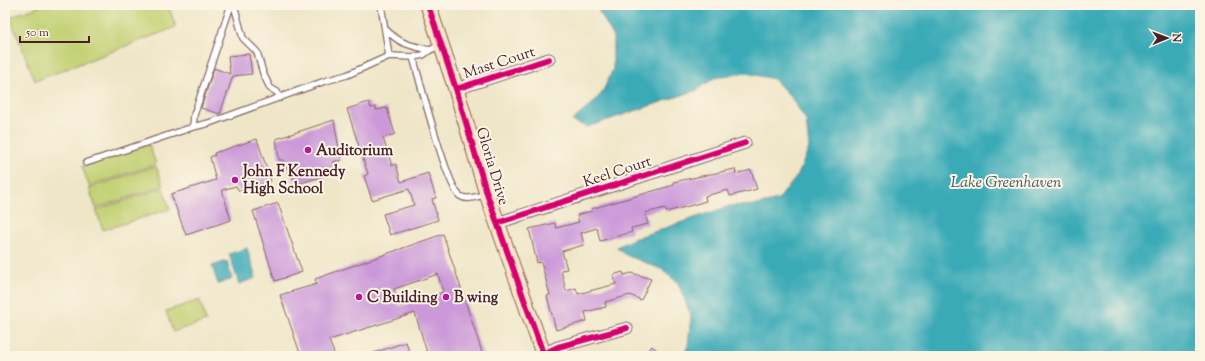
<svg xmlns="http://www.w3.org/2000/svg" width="1205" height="361" viewBox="0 0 1205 361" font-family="'Sorts Mill Goudy',serif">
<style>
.green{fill:#c2d174;stroke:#867850}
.water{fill:#3aaab7;stroke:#426471}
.building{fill:#cb99d9;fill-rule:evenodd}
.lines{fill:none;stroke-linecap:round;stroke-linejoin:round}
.lane-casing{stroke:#846562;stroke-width:8}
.street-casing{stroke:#846562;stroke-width:13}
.secondary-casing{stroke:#846562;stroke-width:17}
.lane{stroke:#fff;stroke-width:5.5}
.street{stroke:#fff;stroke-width:11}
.secondary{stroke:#fde5c4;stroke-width:15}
.cycleway-casing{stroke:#fcf5e5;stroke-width:8}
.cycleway{stroke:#d6006c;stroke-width:6}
.poi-dot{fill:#b5179e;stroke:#fcf5e5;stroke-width:1.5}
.labels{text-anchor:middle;stroke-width:4;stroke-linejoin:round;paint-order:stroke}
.street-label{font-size:15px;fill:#4a1f2b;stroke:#fcf5e5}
.poi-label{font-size:15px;font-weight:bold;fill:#4a1f2b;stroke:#fcf5e5;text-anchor:start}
.water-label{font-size:16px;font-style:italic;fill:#445763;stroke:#fcf5e5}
</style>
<rect width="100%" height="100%" fill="#fcf5e5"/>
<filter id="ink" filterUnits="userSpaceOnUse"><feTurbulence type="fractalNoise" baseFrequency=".025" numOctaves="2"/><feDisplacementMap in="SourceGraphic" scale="8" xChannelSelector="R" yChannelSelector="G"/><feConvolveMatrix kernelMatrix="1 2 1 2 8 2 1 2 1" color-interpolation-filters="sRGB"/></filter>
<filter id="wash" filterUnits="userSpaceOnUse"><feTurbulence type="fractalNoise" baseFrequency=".012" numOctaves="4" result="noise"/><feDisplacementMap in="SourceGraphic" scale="16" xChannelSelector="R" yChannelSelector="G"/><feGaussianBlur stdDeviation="0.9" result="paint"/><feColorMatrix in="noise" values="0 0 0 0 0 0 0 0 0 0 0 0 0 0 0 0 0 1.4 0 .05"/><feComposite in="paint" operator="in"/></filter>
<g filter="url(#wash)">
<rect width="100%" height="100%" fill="#efe6c8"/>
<!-- green -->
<path class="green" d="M43 5H168L176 27 35 81 10 17Z
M149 144 156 164 89 186 82 166Z
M156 166 163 186 96 208 89 188Z
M163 188 170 209 103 230 96 210Z
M200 300 206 321 173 332 166 311Z"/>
<!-- water -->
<path class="water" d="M595 5H1200L1196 24 1200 41V356H683L688 346 691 316 678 283 661 269 624 254 617 247 633 239 729 206 757 205 778 200 798 175 809 148 806 120 791 97 774 79 746 73 714 78 697 90 587 127 572 121 591 105 602 93 613 69V35Z
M247 248 256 278 239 284 229 254Z
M227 261 232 279 218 284 212 266Z"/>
<g id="blocks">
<!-- building -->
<path class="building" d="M249 54 252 74 233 76 220 114 201 108 214 68 230 74 228 56Z
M369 102 371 108 376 107V110L387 108 395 134 383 138 392 166 396 164 401 182 428 173 436 198 432 199 438 220 390 235 383 214 414 205 409 189 372 200 364 176 368 174 347 109Z
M334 120 341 161H334V173L298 184 296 183 283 160H279L276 139Z
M257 139 271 181 239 191 236 186 222 190 231 220 186 235 171 194 216 180 210 157 215 155 214 153Z
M735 169 736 174 751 170 757 189 730 196 728 190 705 196 706 201 689 206 666 212 665 208 645 213 648 224 631 228 632 232 600 241 597 228 581 233 584 245 562 251 567 269 561 270 566 291 576 288 578 294 616 284 613 275 623 272 624 275 632 273 651 279 641 300 630 295 605 302 606 307 585 312 587 321 556 330 547 296 550 295 541 262 537 263 529 229 555 223 556 228 579 222 577 215 592 211 591 209 674 185 673 182Z
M278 203 302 272 275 281 253 211Z
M443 234 483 355 428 356 415 313 329 340 335 356H301L280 295 317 284 315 279ZM438 274 443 292 400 306 394 289Z
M406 342 411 356H368V355Z
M652 346 664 356H644Z"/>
</g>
</g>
<g filter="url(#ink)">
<use href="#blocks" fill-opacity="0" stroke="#846562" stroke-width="1"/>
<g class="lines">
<defs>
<path id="lane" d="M231 5 194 115 193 127 209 123 325 81 347 75 389 56 413 57 423 55 430 50 441 45
M234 5 243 38 257 52 263 73 270 88 277 92 280 98
M381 5 389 56
M386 30C402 45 409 45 430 50
M413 57C419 78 447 187 460 196 468 201 478 196 487 194
M86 163 193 127"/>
<path id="street" d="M456 89 549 59
M497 223 745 143
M543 354 558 347 627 328"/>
<path id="secondary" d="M428 5 456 89 487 194 544 356"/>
</defs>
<!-- lane casing -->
<use href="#lane" class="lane-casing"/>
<!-- street casing -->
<use href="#street" class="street-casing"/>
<!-- secondary casing -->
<use href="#secondary" class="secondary-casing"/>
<!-- lane -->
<use href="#lane" class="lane"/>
<!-- street -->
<use href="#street" class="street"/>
<!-- secondary -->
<use href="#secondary" class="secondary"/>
<defs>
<path id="cycleway" d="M428 5 456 89 487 194 544 356
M456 89 549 59
M497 223 745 143
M543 354 558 347 627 328"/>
</defs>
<!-- cycleway casing -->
<use href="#cycleway" class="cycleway-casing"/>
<!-- cycleway -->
<use href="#cycleway" class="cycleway"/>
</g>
</g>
<!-- markers -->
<g class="poi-dot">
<circle cx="308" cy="150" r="4"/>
<circle cx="235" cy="180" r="4"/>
<circle cx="359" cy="297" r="4"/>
<circle cx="446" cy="297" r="4"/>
</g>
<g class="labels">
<!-- street labels -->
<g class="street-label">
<text transform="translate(499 62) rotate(-18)" y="5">Mast Court</text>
<text transform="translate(493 166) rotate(73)" y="5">Gloria Drive</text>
<text transform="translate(617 171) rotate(-18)" y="5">Keel Court</text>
</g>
<!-- poi labels -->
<g class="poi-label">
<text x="316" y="155">Auditorium</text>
<text x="243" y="176">John F Kennedy<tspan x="243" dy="17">High School</tspan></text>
<text x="367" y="302">C Building</text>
<text x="454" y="302">B wing</text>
</g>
<!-- water labels -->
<g class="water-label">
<text x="1006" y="187">Lake Greenhaven</text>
</g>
</g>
<!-- margin -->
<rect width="1205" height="361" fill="none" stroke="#fcf5e5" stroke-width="20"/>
<!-- north arrow -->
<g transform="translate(1167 38) rotate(89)" stroke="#fcf5e5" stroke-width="3" paint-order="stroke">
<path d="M0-3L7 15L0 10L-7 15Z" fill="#4a1f2b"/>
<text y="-6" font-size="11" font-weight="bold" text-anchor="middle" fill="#4a1f2b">N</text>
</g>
<!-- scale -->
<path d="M20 36v6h69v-6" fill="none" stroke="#4a1f2b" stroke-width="2"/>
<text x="26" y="36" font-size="12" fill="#4a1f2b" stroke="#fcf5e5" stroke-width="3" paint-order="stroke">50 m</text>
</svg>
